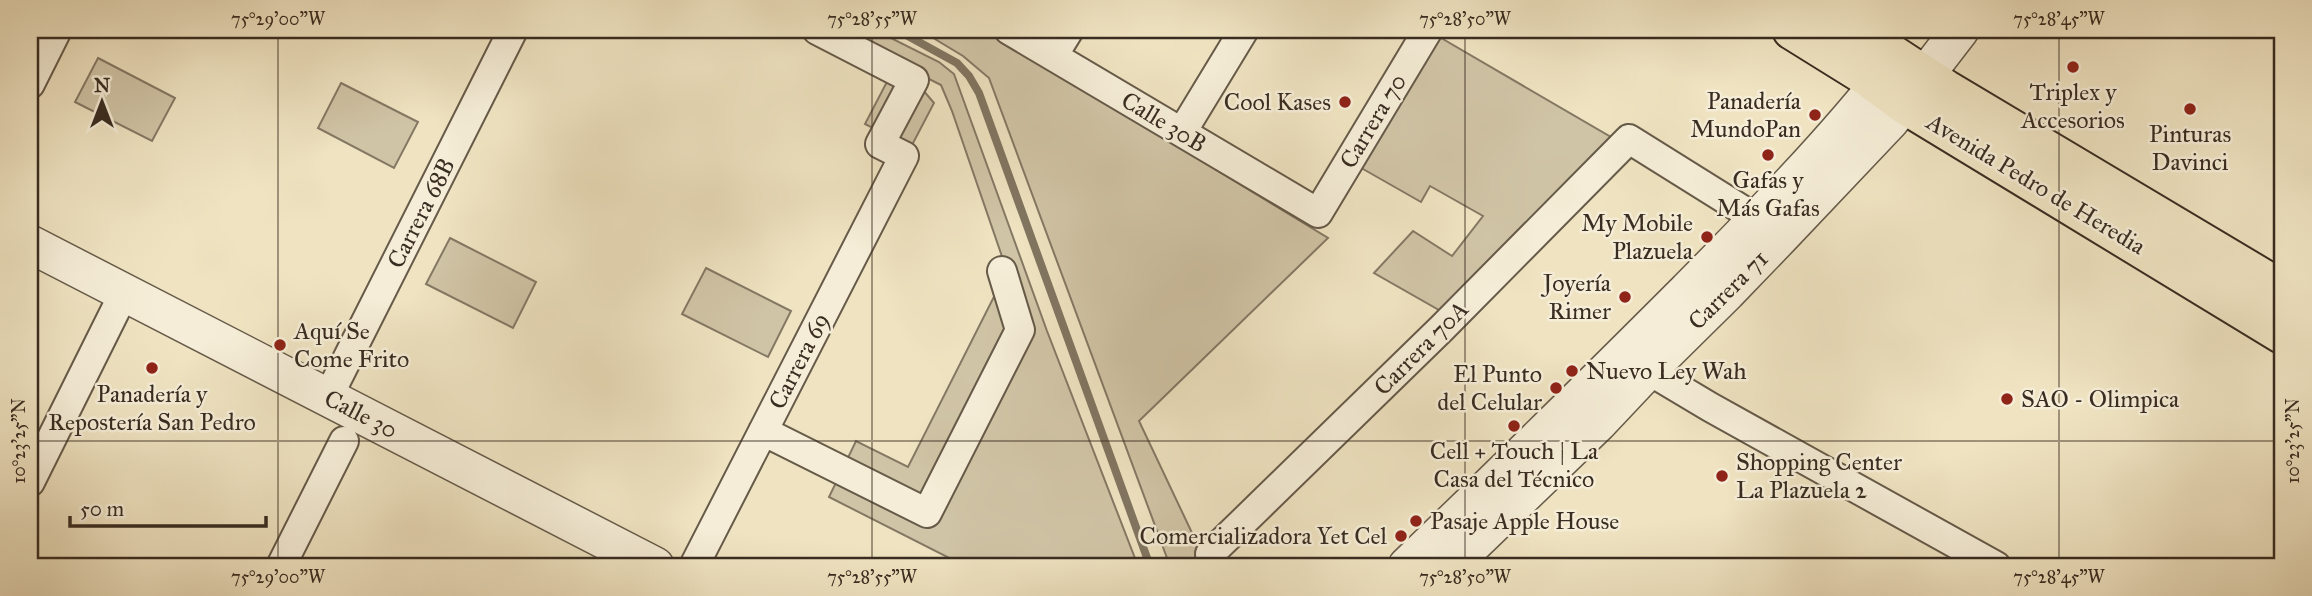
<svg xmlns="http://www.w3.org/2000/svg" width="2312" height="596" viewBox="0 0 2312 596" font-family="'IM FELL Great Primer',serif">
<style>
.green{fill:#d0c4a6;stroke:#847864;stroke-width:2}
.lines{fill:none;stroke-linecap:round;stroke-linejoin:round}
.stream{stroke:#817561;stroke-width:8}
.minor-casing{stroke:#665a49;stroke-width:32}
.tertiary-casing{stroke:#665a49;stroke-width:40}
.trunk-casing{stroke:#392c21;stroke-width:42}
.minor{stroke:#f5edd7;stroke-width:28}
.tertiary{stroke:#f5edd7;stroke-width:37}
.trunk{stroke:#efe3c1;stroke-width:38}
.ticks{fill:none;stroke:#392c21;stroke-width:2;stroke-opacity:0.45}
.poi-dot{fill:#8f2418;stroke:#f5edd7;stroke-width:2.5}
.labels{text-anchor:middle;stroke-width:5;stroke-linejoin:round;paint-order:stroke}
.poi-label{font-size:24px;fill:#392c21;stroke:#f5edd7;text-anchor:end}
.street-label{font-size:24px;fill:#392c21;stroke:#f5edd7}
.neatline{fill:none;stroke:#392c21;stroke-width:2.5}
.ticks-label{font-size:18px;text-anchor:middle;fill:#392c21}
</style>
<rect width="100%" height="100%" fill="#efe3c1"/>
<filter id="stains"><feTurbulence type="fractalNoise" baseFrequency=".00286" numOctaves="4"/><feColorMatrix values="0 0 0 0 .2 0 0 0 0 .09 0 0 0 0 .02 0 0 0 .5 -.17"/></filter>
<radialGradient id="worn" r=".72"><stop offset=".6" stop-color="#630" stop-opacity="0"/><stop offset="1" stop-color="#630" stop-opacity=".3"/></radialGradient>
<!-- green -->
<path class="green" d="M833 30H875L939 62 954 74 1047 331 1138 566H965L829 497 856 441 908 467 1007 271 952 111 941 85Z
M920 30H987L1328 238 1139 421 1202 554 1214 566H1170L989 78 963 56Z
M1436 35 1616 140 1446 314 1374 273 1413 231 1452 256 1483 216 1430 186 1421 202 1356 165Z
M98 58 175 98 152 141 75 102Z
M891 74 923 90 934 103 911 147 865 124Z
M341 83 418 122 394 168 318 128Z
M450 238 536 282 513 328 426 284Z
M706 268 791 311 768 357 682 314Z"/>
<g class="lines">
<!-- stream -->
<path class="stream" d="M897 30 957 63 969 76 979 93 1150 566"/>
<defs>
<path id="minor" d="M1009 30 1318 213 1428 30
M1053 56 1069 30
M30 84 57 30
M1182 132 1244 30
M1648 370 1710 407 1996 566
M328 397 513 30
M763 431 927 513 1020 330 1002 271
M30 482 124 293
M1210 554 1442 328 1629 139 1757 219
M281 566 344 441
M694 566 904 156 880 144 914 80 817 30"/>
<path id="tertiary" d="M30 244 655 566
M1407 566C1502 475 1595 383 1688 290 1760 217 1833 143 1896 62
M1450 566 1598 423 1648 370 1727 292 1780 237 1890 121 1960 30"/>
<path id="trunk" d="M1792 30 1866 76 1904 104 2282 334
M1855 30 1945 89 2282 290"/>
</defs>
<!-- minor casing -->
<use href="#minor" class="minor-casing"/>
<!-- tertiary casing -->
<use href="#tertiary" class="tertiary-casing"/>
<!-- trunk casing -->
<use href="#trunk" class="trunk-casing"/>
<!-- minor -->
<use href="#minor" class="minor"/>
<!-- tertiary -->
<use href="#tertiary" class="tertiary"/>
<!-- trunk -->
<use href="#trunk" class="trunk"/>
</g>
<!-- ticks -->
<path class="ticks" d="M278 30V566M872 30V566M1465 30V566M2059 30V566M30 441H2282"/>
<!-- markers -->
<g class="poi-dot">
<circle cx="2073" cy="67" r="7"/>
<circle cx="1345" cy="102" r="7"/>
<circle cx="2190" cy="109" r="7"/>
<circle cx="1815" cy="115" r="7"/>
<circle cx="1768" cy="155" r="7"/>
<circle cx="1707" cy="237" r="7"/>
<circle cx="1625" cy="297" r="7"/>
<circle cx="280" cy="345" r="7"/>
<circle cx="152" cy="368" r="7"/>
<circle cx="1572" cy="371" r="7"/>
<circle cx="1556" cy="388" r="7"/>
<circle cx="2007" cy="399" r="7"/>
<circle cx="1514" cy="426" r="7"/>
<circle cx="1722" cy="476" r="7"/>
<circle cx="1416" cy="521" r="7"/>
<circle cx="1401" cy="536" r="7"/>
</g>
<g class="labels">
<!-- poi labels -->
<g class="poi-label">
<text x="2073" y="100" text-anchor="middle">Triplex y<tspan x="2073" dy="28">Accesorios</tspan></text>
<text x="1801" y="109">Panadería<tspan x="1801" dy="28">MundoPan</tspan></text>
<text x="1331" y="110">Cool Kases</text>
<text x="2190" y="142" text-anchor="middle">Pinturas<tspan x="2190" dy="28">Davinci</tspan></text>
<text x="1768" y="188" text-anchor="middle">Gafas y<tspan x="1768" dy="28">Más Gafas</tspan></text>
<text x="1693" y="231">My Mobile<tspan x="1693" dy="28">Plazuela</tspan></text>
<text x="1611" y="291">Joyería<tspan x="1611" dy="28">Rimer</tspan></text>
<text x="294" y="339" text-anchor="start">Aquí Se<tspan x="294" dy="28">Come Frito</tspan></text>
<text x="1586" y="379" text-anchor="start">Nuevo Ley Wah</text>
<text x="1542" y="382">El Punto<tspan x="1542" dy="28">del Celular</tspan></text>
<text x="152" y="402" text-anchor="middle">Panadería y<tspan x="152" dy="28">Repostería San Pedro</tspan></text>
<text x="2021" y="407" text-anchor="start">SAO - Olimpica</text>
<text x="1514" y="459" text-anchor="middle">Cell + Touch | La<tspan x="1514" dy="28">Casa del Técnico</tspan></text>
<text x="1736" y="470" text-anchor="start">Shopping Center<tspan x="1736" dy="28">La Plazuela 2</tspan></text>
<text x="1430" y="529" text-anchor="start">Pasaje Apple House</text>
<text x="1387" y="544">Comercializadora Yet Cel</text>
</g>
<!-- street labels -->
<g class="street-label">
<text transform="translate(1373 121) rotate(-59)" y="8">Carrera 70</text>
<text transform="translate(1164 122) rotate(31)" y="8">Calle 30B</text>
<text transform="translate(2036 184) rotate(31)" y="8">Avenida Pedro de Heredia</text>
<text transform="translate(421 213) rotate(-63)" y="8">Carrera 68B</text>
<text transform="translate(1728 290) rotate(-45)" y="8">Carrera 71</text>
<text transform="translate(1421 348) rotate(-45)" y="8">Carrera 70A</text>
<text transform="translate(799 361) rotate(-63)" y="8">Carrera 69</text>
<text transform="translate(361 414) rotate(27)" y="8">Calle 30</text>
</g>
</g>
<!-- margin -->
<rect width="2312" height="596" fill="none" stroke="#efe3c1" stroke-width="77"/>
<!-- north arrow -->
<g transform="translate(102 102)" stroke="#f5edd7" stroke-width="5" paint-order="stroke">
<path d="M0-5L12 26L0 18L-12 26Z" fill="#392c21"/>
<text y="-10" font-size="19" font-weight="bold" text-anchor="middle" fill="#392c21">N</text>
</g>
<!-- scale -->
<path d="M70 516v10h196v-10" fill="none" stroke="#392c21" stroke-width="3.5"/>
<text x="80" y="516" font-size="21" fill="#392c21" stroke="#f5edd7" stroke-width="5" paint-order="stroke">50 m</text>
<rect x="38" y="38" width="2236" height="520" class="neatline"/>
<g class="ticks-label">
<text x="278" y="25">75°29'00"W</text>
<text x="872" y="25">75°28'55"W</text>
<text x="1465" y="25">75°28'50"W</text>
<text x="2059" y="25">75°28'45"W</text>
<text transform="translate(19 441) rotate(-90)" y="6">10°23'25"N</text>
<text transform="translate(2293 441) rotate(-90)" y="6">10°23'25"N</text>
<text x="278" y="583">75°29'00"W</text>
<text x="872" y="583">75°28'55"W</text>
<text x="1465" y="583">75°28'50"W</text>
<text x="2059" y="583">75°28'45"W</text>
</g>
<rect width="100%" height="100%" filter="url(#stains)"/>
<rect width="100%" height="100%" fill="url(#worn)"/>
</svg>
